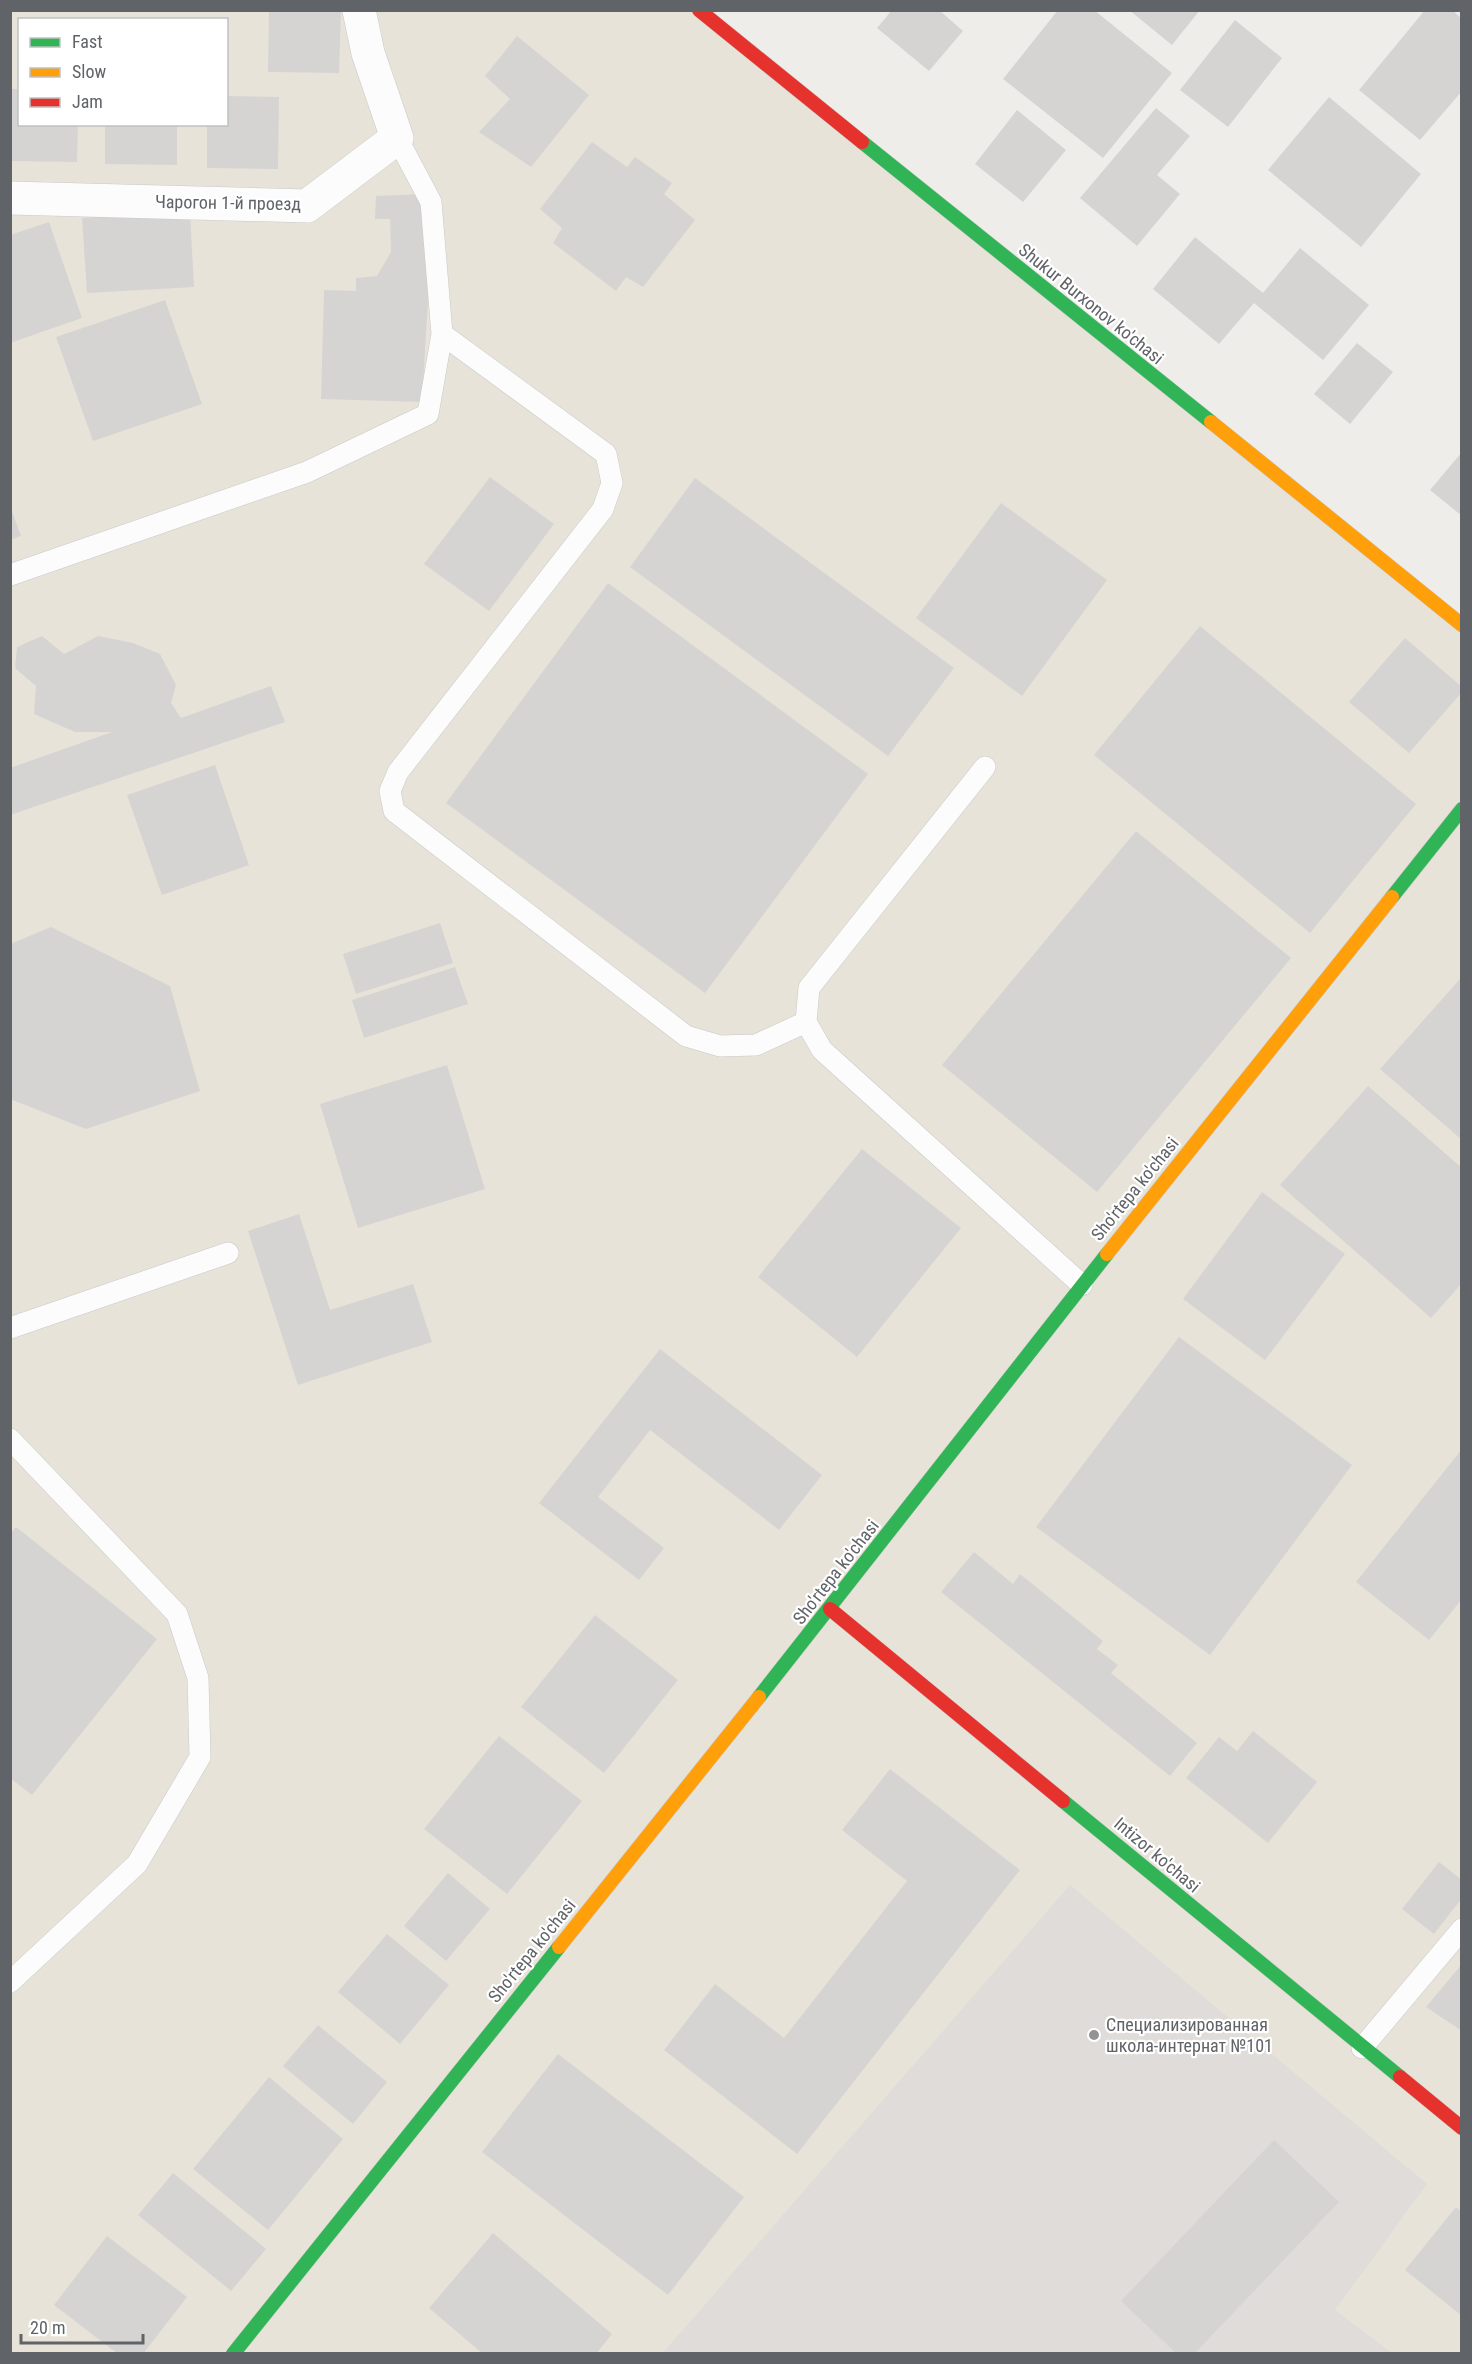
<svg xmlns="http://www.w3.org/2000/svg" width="1472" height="2364" viewBox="0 0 1472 2364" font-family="'Roboto Condensed',sans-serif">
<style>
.commercial{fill:#e7e3d9;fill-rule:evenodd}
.education{fill:#dfdcd9}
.building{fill:#d6d4d3}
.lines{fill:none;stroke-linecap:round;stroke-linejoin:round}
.lane-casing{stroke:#c9c9c9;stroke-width:22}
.street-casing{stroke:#c9c9c9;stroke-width:34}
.fast-casing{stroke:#c9c9c9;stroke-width:15}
.slow-casing{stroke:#c9c9c9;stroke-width:15}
.jam-casing{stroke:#c9c9c9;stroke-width:15}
.lane{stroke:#fdfcfc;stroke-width:21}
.street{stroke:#fdfcfc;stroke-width:33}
.fast{stroke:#30b455;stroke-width:14}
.slow{stroke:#ff9f0a;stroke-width:14}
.jam{stroke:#e5322d;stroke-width:14}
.poi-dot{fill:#929395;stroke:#fff;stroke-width:2}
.labels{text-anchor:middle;stroke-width:4.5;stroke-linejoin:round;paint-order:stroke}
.street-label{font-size:18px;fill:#606367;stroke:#fff}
.poi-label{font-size:18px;fill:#606367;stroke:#fff;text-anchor:start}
</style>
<rect width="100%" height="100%" fill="#efedea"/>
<!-- commercial -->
<path class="commercial" d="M11 11H699L1461 625V2353L11 2354ZM20 20H226V124H20Z"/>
<!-- education -->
<path class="education" d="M1070 1885 1427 2184 1335 2310 1392 2353 662 2354Z"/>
<!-- building -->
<path class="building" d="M269 10H341L339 73 268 72Z
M892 10H939L963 31 929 71 877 28Z
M1058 10H1094L1172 73 1103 158 1003 79Z
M1129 10H1200L1172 45Z
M1425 10H1452L1462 19V91L1420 140 1359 90Z
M1235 20 1282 58 1228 127 1180 90Z
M517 36 589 95 531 167 479 132 510 99 485 76Z
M10 89H20V124H78L77 162 10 161Z
M226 96 279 97 278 169 207 168V124H226Z
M1329 97 1421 174 1361 247 1268 170Z
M1156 108 1190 136 1157 175 1180 194 1137 246 1080 198Z
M1017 110 1066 150 1023 202 975 164Z
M105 124H177V165L105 164Z
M592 142 627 167 635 157 672 183 664 194 695 220 643 287 626 277 616 291 553 243 562 228 540 209Z
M421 194 429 283 422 402 321 399 324 290 356 291V278L377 276 391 252 390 219H375L376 196Z
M190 212 194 287 87 293 82 218Z
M49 222 82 318 10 343V235Z
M1195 237 1263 293 1300 248 1369 305 1323 360 1254 303 1219 344 1153 289Z
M165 300 202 404 93 441 56 337Z
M1357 343 1393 372 1350 424 1314 394Z
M1462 452V516L1430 490Z
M490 477 554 524 489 611 424 564Z
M695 478 954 668 888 756 630 567Z
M1001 503 1107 580 1022 696 916 618Z
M10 506 21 536 10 540Z
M608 583 868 774 705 993 446 803Z
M1200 626 1416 804 1310 933 1094 755Z
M42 636 64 654 98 636 133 643 160 654 176 685 171 703 181 718 271 686 285 722 10 815V768L112 732H75L34 714 36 686 15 668 17 647Z
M1405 638 1462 687V692L1409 753 1349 702Z
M215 765 249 865 162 895 127 795Z
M1136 831 1291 958 1097 1192 942 1065Z
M440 923 453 963 356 994 343 954Z
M51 927 170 986 200 1091 86 1129 10 1099V944Z
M455 967 468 1004 364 1038 352 1000Z
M1460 979 1462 980V1140L1380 1069Z
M447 1065 485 1189 358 1228 320 1104Z
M1368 1086 1462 1168V1283L1431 1318 1280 1185Z
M862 1149 961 1228 857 1357 758 1277Z
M1262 1192 1345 1254 1265 1360 1183 1299Z
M299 1214 330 1310 413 1284 432 1342 298 1385 248 1231Z
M1179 1337 1352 1465 1210 1655 1036 1527Z
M660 1349 822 1475 779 1530 650 1430 598 1497 664 1548 639 1580 539 1503Z
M1462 1449V1599L1429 1640 1356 1582Z
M16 1527 157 1639 32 1795 10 1778V1534Z
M974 1552 1013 1584 1020 1574 1103 1641 1097 1649 1118 1665 1111 1673 1197 1743 1170 1776 941 1592Z
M595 1615 678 1680 604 1773 521 1707Z
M1253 1731 1317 1782 1268 1843 1186 1778 1219 1737 1237 1751Z
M499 1736 582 1801 507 1894 424 1829Z
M890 1769 1020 1870 797 2154 664 2050 715 1984 784 2038 907 1881 842 1830Z
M1439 1862 1462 1880V1898L1434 1934 1402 1909Z
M448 1873 490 1909 446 1961 404 1926Z
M387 1934 449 1985 400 2044 338 1992Z
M1462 1964V2031L1426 2007Z
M318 2025 387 2082 353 2124 283 2066Z
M558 2054 744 2197 668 2295 482 2152Z
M269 2077 343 2139 268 2230 193 2169Z
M1274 2140 1339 2202 1194 2354H1177L1121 2301Z
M173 2173 266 2249 231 2291 138 2215Z
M1456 2207 1462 2212V2316L1405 2270Z
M493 2233 612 2334 596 2354H483L429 2308Z
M107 2236 187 2297 143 2354H118L54 2305Z"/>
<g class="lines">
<defs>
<path id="lane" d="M442 334 606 454 612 483 603 509 398 772 390 791 394 811 686 1036 720 1046 756 1045 806 1022
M10 575 307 472 428 414 442 334 431 202 397 138
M985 767 809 988 806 1022 822 1050 1082 1285
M10 1328 228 1253
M10 1439 177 1614 198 1678 200 1757 137 1864 10 1982
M1362 2048 1462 1929"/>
<path id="street" d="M10 198 307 206 397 138 368 53 359 10"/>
<path id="fast" d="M862 142 1211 422
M1392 897 1462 809
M759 1697 1107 1254
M1063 1801 1400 2077
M233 2354 559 1947"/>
<path id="slow" d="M1211 422 1462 625
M1107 1254 1392 897
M559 1947 759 1697"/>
<path id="jam" d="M699 10 862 142
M830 1609 1063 1801
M1400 2077 1462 2128"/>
</defs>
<!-- lane casing -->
<use href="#lane" class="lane-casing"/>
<!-- street casing -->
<use href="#street" class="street-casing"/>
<!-- fast casing -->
<use href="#fast" class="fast-casing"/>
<!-- slow casing -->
<use href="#slow" class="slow-casing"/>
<!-- jam casing -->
<use href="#jam" class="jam-casing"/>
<!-- lane -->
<use href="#lane" class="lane"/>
<!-- street -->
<use href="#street" class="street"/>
<!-- fast -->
<use href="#fast" class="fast"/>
<!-- slow -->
<use href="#slow" class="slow"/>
<!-- jam -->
<use href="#jam" class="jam"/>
</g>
<!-- markers -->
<circle class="poi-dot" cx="1094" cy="2035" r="6"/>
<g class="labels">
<!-- street labels -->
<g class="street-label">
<text transform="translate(228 203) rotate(1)" y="6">Чарогон 1-й проезд</text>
<text transform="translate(1091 304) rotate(39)" y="6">Shukur Burxonov ko'chasi</text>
<text transform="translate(1135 1189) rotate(-51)" y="6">Sho'rtepa ko'chasi</text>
<text transform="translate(836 1572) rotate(-52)" y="6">Sho'rtepa ko'chasi</text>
<text transform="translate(1157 1855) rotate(40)" y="6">Intizor ko'chasi</text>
<text transform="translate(532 1951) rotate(-51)" y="6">Sho'rtepa ko'chasi</text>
</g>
<!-- poi labels -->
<g class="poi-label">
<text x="1106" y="2031">Специализированная<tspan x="1106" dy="21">школа-интернат №101</tspan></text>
</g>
</g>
<!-- border -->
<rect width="1472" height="2364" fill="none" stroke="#606367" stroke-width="24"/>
<!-- legend -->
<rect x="18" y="18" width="210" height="108" fill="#ffffff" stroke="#bfc1c2" stroke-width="1.5"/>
<rect x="30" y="38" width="30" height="9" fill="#30b455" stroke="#bfc1c2" stroke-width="1.5"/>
<text x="72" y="48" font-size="18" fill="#606367">Fast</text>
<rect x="30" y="68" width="30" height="9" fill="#ff9f0a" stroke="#bfc1c2" stroke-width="1.5"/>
<text x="72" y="78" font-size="18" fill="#606367">Slow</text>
<rect x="30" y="98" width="30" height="9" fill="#e5322d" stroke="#bfc1c2" stroke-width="1.5"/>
<text x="72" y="108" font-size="18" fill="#606367">Jam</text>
<!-- scale -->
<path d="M21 2334v9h122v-9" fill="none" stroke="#606367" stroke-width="3"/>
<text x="30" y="2334" font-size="18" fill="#606367" stroke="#ffffff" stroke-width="4.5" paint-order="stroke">20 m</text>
</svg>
